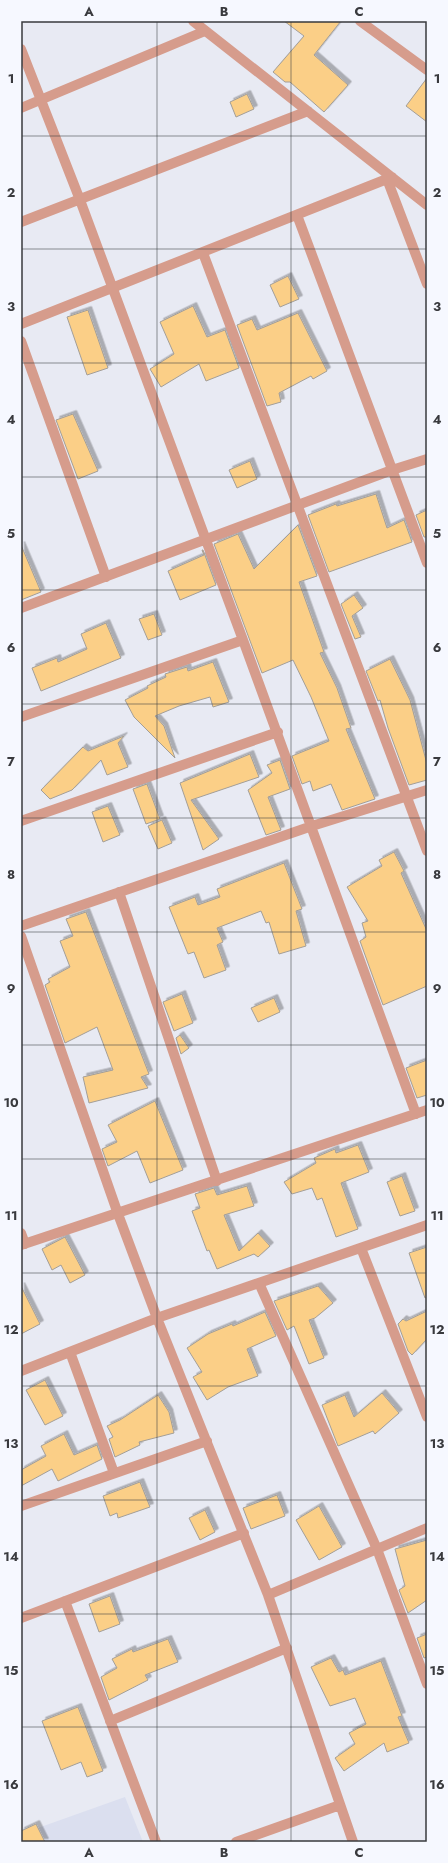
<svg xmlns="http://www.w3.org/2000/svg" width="448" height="1863" viewBox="0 0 448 1863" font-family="Jost,sans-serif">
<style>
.built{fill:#dbdfef}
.building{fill:#fbcf87;stroke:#a39e97;filter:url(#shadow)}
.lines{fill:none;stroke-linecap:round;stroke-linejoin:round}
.street{stroke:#d69c8c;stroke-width:10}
.grid{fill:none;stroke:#393a3e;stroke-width:1;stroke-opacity:0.55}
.neatline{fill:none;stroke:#393a3e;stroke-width:1.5}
.grid-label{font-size:13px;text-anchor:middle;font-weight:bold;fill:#393a3e}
</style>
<defs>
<filter id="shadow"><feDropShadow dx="3.5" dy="-3.5" stdDeviation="0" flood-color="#0004"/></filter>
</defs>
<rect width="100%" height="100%" fill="#e8eaf3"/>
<!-- built -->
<path class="built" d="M125 1797 143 1842H21V1834Z"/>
<!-- building -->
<path class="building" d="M284 21H341L314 55 348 85 324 112 290 82H285L273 72 304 36Z
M427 78V122L406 106Z
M247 94 254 109 236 117 230 102Z
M288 276 299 299 280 307 270 285Z
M193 306 207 337 225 330 239 368 206 381 199 364 161 387 150 369 174 354 160 322Z
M88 310 108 368 87 375 67 317Z
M298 313 327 371 313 379 311 376 279 393 281 402 267 406 237 325 252 319 257 330Z
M73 414 98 471 78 479 56 420Z
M250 461 257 479 237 488 229 470Z
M376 494 387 528 404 520 412 542 329 572 308 515 336 504 337 506Z
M427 510V537H424L416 515Z
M298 525 317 576 299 582 324 652 320 653 337 688 351 728 346 729 375 799 342 810 331 784 313 791 310 781 302 784 292 756 329 741 311 697 293 660 262 673 214 544 238 534 254 569Z
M21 545 41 592 21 600Z
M202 550H203L216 585 180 600 168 571 204 555Z
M354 595 363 608 352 616 361 637 355 639 341 604Z
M154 614 162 635 148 640 139 619Z
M106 623 121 658 41 691 32 668 57 658 58 662 87 649 81 634Z
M390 659 410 700 427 764V780L409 785 388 728 380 700 378 701 366 671Z
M213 662 229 702 213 707 210 697 179 706 155 716 164 726 175 758 134 717 125 700 148 688 147 686 166 677 165 674 187 667 188 671Z
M124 736 118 743 128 767 107 775 101 760 72 790 50 799 41 790 83 747 88 751Z
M250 754 259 777 191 800 219 839 203 850 180 783Z
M280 760 290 789 268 797 281 830 266 835 248 790 272 773 267 765Z
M147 784 160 819 146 824 133 789Z
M108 806 120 835 103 842 92 812Z
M162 820 172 843 158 849 148 826Z
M394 852 404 871 401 873 427 931V986L383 1005 360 941 366 937 362 923 368 921 347 887 382 866 379 860Z
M284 863 302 909 296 911 306 946 279 954 269 922 266 923 261 911 217 928 223 942 217 945 226 970 204 978 194 952 188 954 169 907 195 897 198 905 220 897 217 889Z
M86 912 149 1074 141 1077 148 1088 89 1103 83 1077 113 1070 97 1027 65 1043 45 985 50 982 48 979 70 967 60 941 73 936 66 919Z
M182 994 193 1023 174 1031 163 1002Z
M274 998 280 1012 258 1022 251 1008Z
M180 1035 189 1048 181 1054 176 1038Z
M427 1060V1095L417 1098 406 1068Z
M155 1101 183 1170 150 1183 137 1151 108 1166 102 1149 117 1142 108 1125Z
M358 1145 369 1172 341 1183 358 1229 336 1237 322 1198 317 1200 312 1188 292 1194 284 1182 316 1163 314 1158 335 1149 336 1153Z
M402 1176 415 1211 400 1216 387 1182Z
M247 1186 254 1206 224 1215 239 1251 258 1233 270 1246 258 1257 254 1254 217 1269 209 1250 207 1251 192 1211 200 1208 195 1194 214 1188 217 1195Z
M65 1237 85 1275 70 1283 61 1265 52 1270 42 1249Z
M427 1247V1297L425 1298 409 1253Z
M21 1286 40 1324 21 1334Z
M318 1286 333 1303 315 1318 309 1320 324 1358 309 1364 294 1326 287 1330 274 1301Z
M427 1311V1339L412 1355 408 1351 398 1324 403 1319 406 1321Z
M265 1312 276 1336 247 1349 258 1376 228 1387 207 1400 193 1377 202 1372 187 1348 208 1334 232 1324 233 1326Z
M45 1380 63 1416 45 1425 26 1390Z
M382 1393 399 1413 375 1434 373 1431 338 1446 322 1405 345 1395 354 1417Z
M158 1395 169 1412 174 1433 139 1442 140 1445 115 1457 109 1439 113 1437 107 1426 120 1420Z
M64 1434 74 1455 97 1445 102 1459 58 1481 52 1469 21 1486V1470L46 1456 41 1446Z
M140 1482 150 1507 118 1518 117 1513 110 1516 103 1496Z
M277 1495 285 1516 251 1529 243 1508Z
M319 1506 342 1547 319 1560 296 1520Z
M205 1510 215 1532 200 1540 189 1518Z
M427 1540V1600L408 1613 399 1590 405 1586 395 1549Z
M110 1596 120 1624 99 1632 89 1604Z
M427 1634V1657L424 1658 417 1638Z
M168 1639 178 1662 145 1675 148 1680 109 1700 101 1677 117 1668 112 1659 132 1649 133 1652Z
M331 1658 339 1672 343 1670 345 1675 381 1661 402 1716 398 1717 409 1743 387 1752 384 1743 344 1771 335 1758 355 1744 349 1733 366 1724 355 1698 330 1706 311 1667Z
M78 1707 103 1771 87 1777 81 1762 61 1770 42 1721Z
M36 1824 45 1842H21V1831Z"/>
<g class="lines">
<!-- street -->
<path class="street" d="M193 21 427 205
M360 21 427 70
M21 49 80 200 243 640 416 1114
M21 108 205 31
M387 179 427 284
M297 215 427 563
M21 222 308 111
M203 253 427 851
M21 324 392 177
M21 341 106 577
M21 608 392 470 427 459
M21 717 243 640
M21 821 278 732
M119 892 217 1181
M21 926 312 826 427 790
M21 936 118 1214 157 1318 268 1595 353 1842
M21 1233 25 1244
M21 1245 427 1110
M361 1248 427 1417
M259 1283 377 1549 427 1684
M70 1352 114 1473
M21 1371 157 1318 427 1225
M21 1506 207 1441
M268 1595 427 1528
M65 1601 156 1842
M21 1618 244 1533
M110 1721 287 1648
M236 1842 340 1805"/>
</g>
<!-- grid -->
<path class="grid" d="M157 21V1842M291 21V1842M21 136H427M21 249H427M21 363H427M21 477H427M21 590H427M21 704H427M21 818H427M21 932H427M21 1045H427M21 1159H427M21 1273H427M21 1386H427M21 1500H427M21 1614H427M21 1727H427"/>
<!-- border -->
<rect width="448" height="1863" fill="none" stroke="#f6f8ff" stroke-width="44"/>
<rect x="22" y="22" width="404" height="1819" class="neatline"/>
<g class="grid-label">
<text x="89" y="16">A</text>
<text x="224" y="16">B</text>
<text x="359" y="16">C</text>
<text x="11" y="83">1</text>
<text x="437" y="83">1</text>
<text x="11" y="197">2</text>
<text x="437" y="197">2</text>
<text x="11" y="311">3</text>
<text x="437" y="311">3</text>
<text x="11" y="424">4</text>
<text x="437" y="424">4</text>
<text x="11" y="538">5</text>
<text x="437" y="538">5</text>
<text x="11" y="652">6</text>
<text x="437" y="652">6</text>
<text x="11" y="766">7</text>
<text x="437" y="766">7</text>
<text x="11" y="879">8</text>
<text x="437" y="879">8</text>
<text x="11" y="993">9</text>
<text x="437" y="993">9</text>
<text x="11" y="1107">10</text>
<text x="437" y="1107">10</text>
<text x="11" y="1220">11</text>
<text x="437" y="1220">11</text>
<text x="11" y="1334">12</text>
<text x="437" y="1334">12</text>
<text x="11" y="1448">13</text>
<text x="437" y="1448">13</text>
<text x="11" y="1561">14</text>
<text x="437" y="1561">14</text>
<text x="11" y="1675">15</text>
<text x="437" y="1675">15</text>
<text x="11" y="1789">16</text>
<text x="437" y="1789">16</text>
<text x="89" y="1857">A</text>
<text x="224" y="1857">B</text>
<text x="359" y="1857">C</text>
</g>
</svg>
